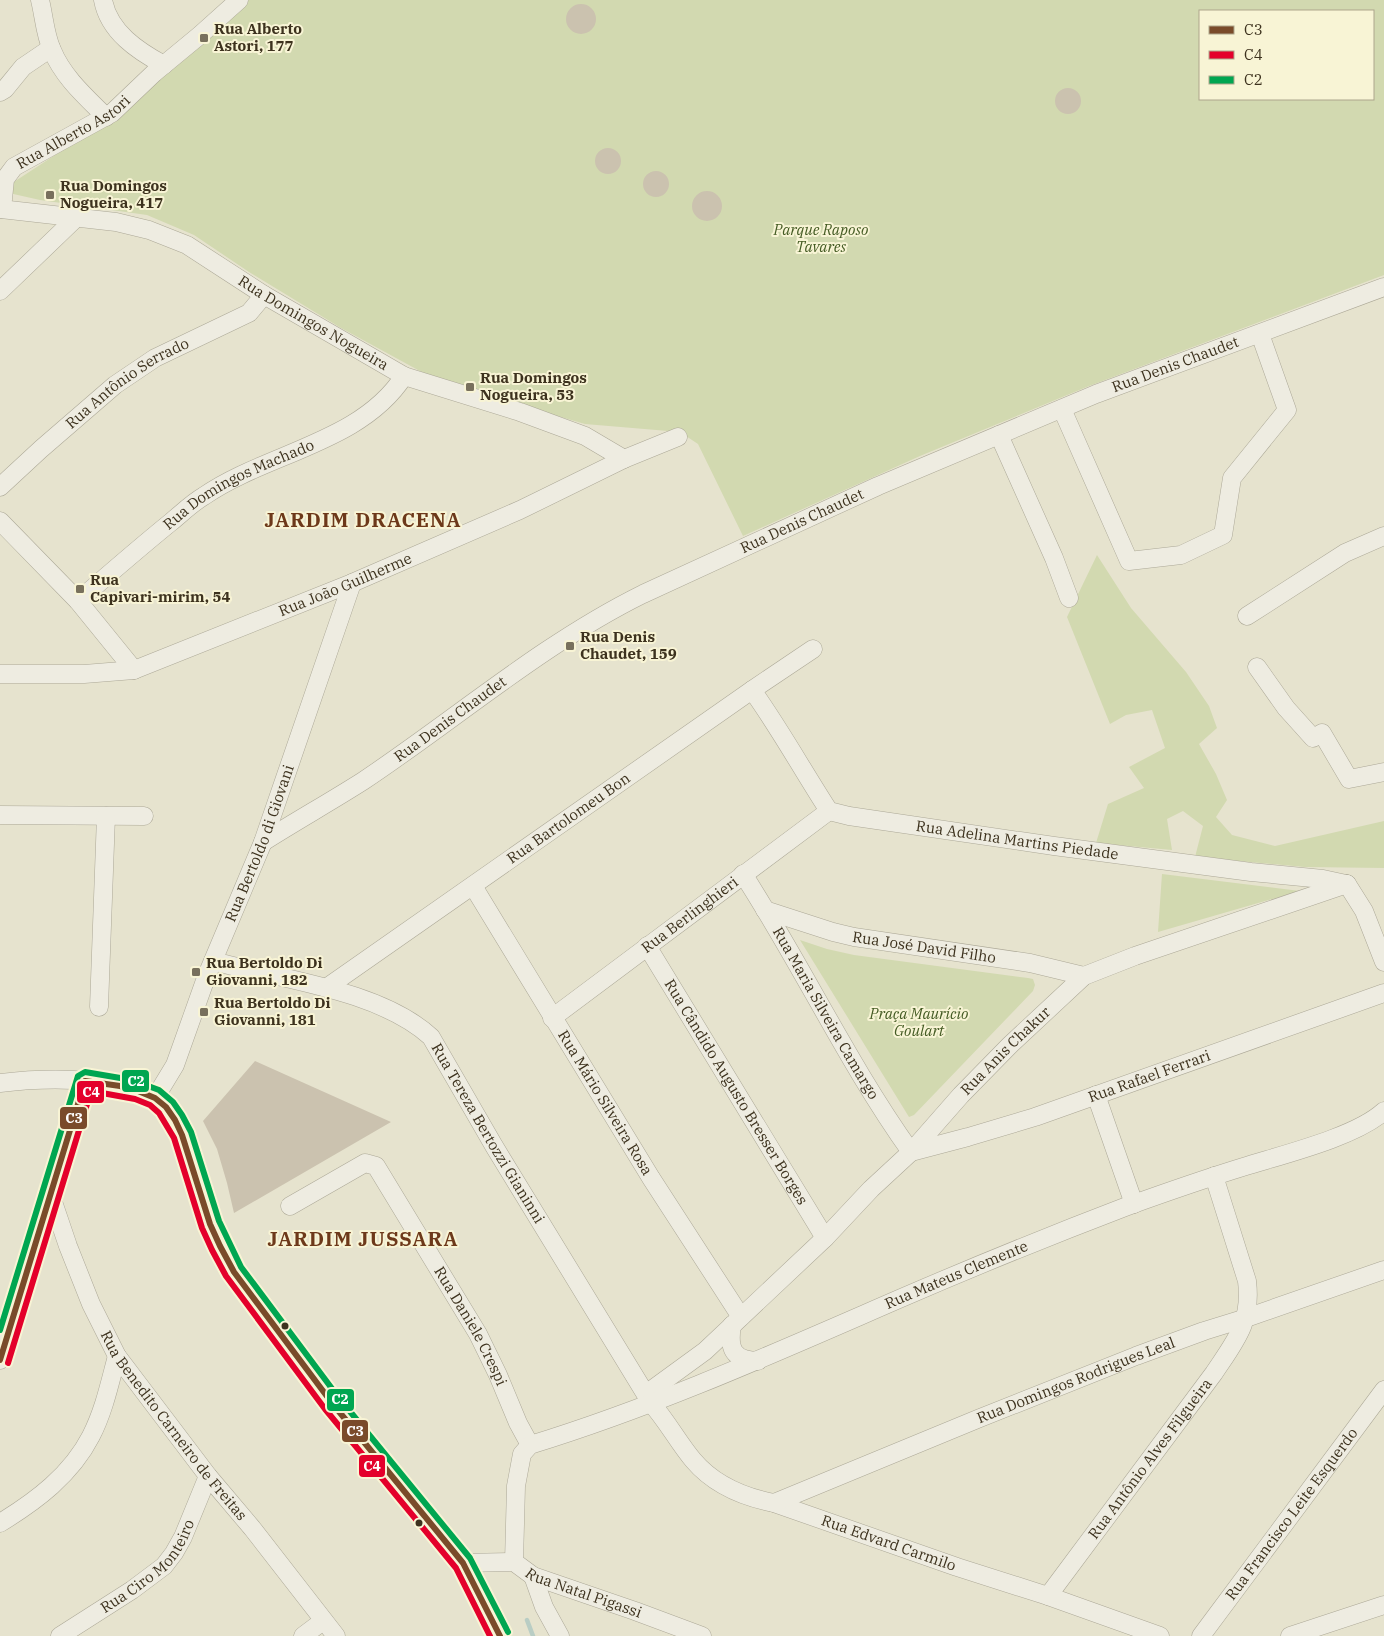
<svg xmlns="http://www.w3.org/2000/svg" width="1384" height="1636" viewBox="0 0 1384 1636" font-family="'IBM Plex Serif',serif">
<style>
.green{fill:#d2d9b0;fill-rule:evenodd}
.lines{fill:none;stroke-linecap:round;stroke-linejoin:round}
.stream{stroke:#b9cdc4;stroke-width:4.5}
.building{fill:#cbc2af}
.minor-casing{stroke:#aca897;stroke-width:19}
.minor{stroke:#eeece1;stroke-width:18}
.bus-1-casing{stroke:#f8f4d5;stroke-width:10}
.bus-2-casing{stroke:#f8f4d5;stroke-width:10}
.bus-3-casing{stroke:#f8f4d5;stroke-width:10}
.bus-1{stroke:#7a4b2a;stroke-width:6}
.bus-2{stroke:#e4002b;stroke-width:6}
.bus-3{stroke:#00a651;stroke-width:6}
.poi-dot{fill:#78705c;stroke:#f8f4d5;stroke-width:2}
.bus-dot{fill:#3d321e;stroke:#f8f4d5;stroke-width:2}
.labels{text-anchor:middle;stroke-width:4;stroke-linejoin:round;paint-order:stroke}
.poi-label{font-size:15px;font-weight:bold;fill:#3d321e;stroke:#f8f4d5;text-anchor:start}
.street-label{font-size:15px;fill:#3d321e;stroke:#f8f4d5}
.park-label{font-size:15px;font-style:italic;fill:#445b23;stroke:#f8f4d5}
.district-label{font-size:20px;font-weight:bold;letter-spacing:1px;fill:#6d391a;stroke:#f8f4d5}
.line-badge{stroke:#f8f4d5;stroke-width:2}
.badge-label{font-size:14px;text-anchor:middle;font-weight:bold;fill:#fff}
</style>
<rect width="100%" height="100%" fill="#e6e3ce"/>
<!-- green -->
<path class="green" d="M249 0H1384V275L1089 386 920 456 743 536 698 444 680 432 585 424 440 382 341 328 249 272 194 235 147 215 40 200 0 191 118 114ZM1200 11H1373V99H1200Z
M1097 555 1131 608 1186 672 1209 706 1217 728 1199 744 1216 774 1227 800 1216 817 1232 835 1275 846 1384 821V868L1305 867 1195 857 1203 826 1183 811 1167 819 1172 850 1096 843 1108 804 1144 788 1129 767 1165 748 1152 710 1126 715 1110 724 1067 617Z
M1162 874 1300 891 1158 932Z
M800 940 827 949 854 955 1028 978 1033 979 1035 985 1033 991 914 1115 909 1117Z"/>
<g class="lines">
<!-- stream -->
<path class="stream" d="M527 1620 533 1636"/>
</g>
<!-- building -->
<path class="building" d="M566 19a15 15 0 1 1 30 0a15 15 0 1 1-30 0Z
M1055 101a13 13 0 1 1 26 0a13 13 0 1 1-26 0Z
M595 161a13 13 0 1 1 26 0a13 13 0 1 1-26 0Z
M643 184a13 13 0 1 1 26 0a13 13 0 1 1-26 0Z
M692 206a15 15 0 1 1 30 0a15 15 0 1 1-30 0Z
M255 1061 391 1122 234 1213 227 1183 217 1149 203 1121Z"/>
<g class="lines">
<defs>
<g id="minor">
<path d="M40 0C44 16 45 35 52 50 63 77 86 97 106 117"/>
<path d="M103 0C109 32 138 51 164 65"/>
<path d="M0 92 5 89 23 67 51 48"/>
<path id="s1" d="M0 209 116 222 149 230 187 245 264 295 404 376 520 412 585 436 624 459"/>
<path id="s2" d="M2 209 5 179 14 167 112 113 154 73 200 35 239 0"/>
<path d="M0 291 76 218"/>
<path d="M1062 409 1129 561 1181 555 1223 535 1232 478 1287 410 1260 334"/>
<path d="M999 435 1054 558 1069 598"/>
<path id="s3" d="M0 487 41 449 115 385 155 358 249 313 264 295"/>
<path d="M0 521 78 601 134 670"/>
<path id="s4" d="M78 601C109 574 139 548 171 522 182 513 192 503 204 496 266 453 361 443 404 376"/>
<path d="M1247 616 1345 553 1384 536"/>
<path d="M1257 667 1286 708 1313 738 1322 733 1349 779 1384 772"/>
<path id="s5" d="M0 674H84L134 670 352 583 520 510 624 459 678 437"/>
<path id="s6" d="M752 690C780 729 803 771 829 811L849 816 1054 846 1251 872 1323 879 1346 884"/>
<path d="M0 815 144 816"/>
<path id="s7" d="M263 842C296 821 330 802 363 781 456 719 542 644 643 594L878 486 1096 394 1384 287"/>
<path id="s8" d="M743 874C802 965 848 1064 911 1152L968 1137 1035 1117 1384 993"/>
<path d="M1347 884 1364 911 1384 962"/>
<path id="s9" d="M473 886 651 1178 741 1317"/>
<path id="s10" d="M765 910 833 932 854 937 1030 963 1084 976"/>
<path id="s11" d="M647 946 825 1238"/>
<path id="s12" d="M213 961C279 979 380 990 431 1037L494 1146 651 1403C667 1421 678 1442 693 1460 714 1485 743 1497 774 1503L957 1567 1048 1596 1160 1636"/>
<path id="s13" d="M326 988 752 690 813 649"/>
<path d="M99 1007 106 816"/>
<path id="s14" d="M552 1018 829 811"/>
<path d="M0 1083C41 1078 146 1073 171 1113 191 1144 197 1183 208 1217 214 1236 224 1255 234 1272L332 1403 463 1563 500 1636"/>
<path d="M1096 1095 1134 1204"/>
<path id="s15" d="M155 1098 175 1065 207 975 263 842 352 583"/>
<path id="s16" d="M50 1193 68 1246 91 1304 117 1356 208 1476 252 1528 336 1636"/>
<path id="s17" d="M290 1206 365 1163 376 1166 478 1334 498 1375 518 1423 530 1445"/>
<path d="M732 1325C728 1349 733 1360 758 1361"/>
<path d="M0 1360 85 1081"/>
<path id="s18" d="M646 1394 705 1351 825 1238 871 1189 911 1152 961 1095 1010 1045 1084 976 1135 956 1347 884"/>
<path id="s19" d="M774 1503 980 1418 1136 1356 1204 1331 1246 1318 1384 1270"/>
<path d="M0 1523C36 1501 71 1475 91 1436 104 1411 110 1382 117 1356"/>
<path id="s20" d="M514 1562 516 1486 522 1454 530 1445C657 1406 777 1352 899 1299 973 1267 1049 1236 1125 1207 1164 1193 1204 1179 1243 1167 1281 1155 1356 1137 1384 1111"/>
<path id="s21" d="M463 1563 514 1562 533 1576 635 1611 702 1636"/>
<path d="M533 1576 544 1607 560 1636"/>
<path id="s22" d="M1048 1596 1214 1373C1236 1340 1252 1322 1247 1281L1214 1176"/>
<path id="s23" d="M60 1636 132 1590 164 1566 174 1553 183 1537 208 1476"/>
<path d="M303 1636 323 1621"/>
<path id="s24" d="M1201 1636 1384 1390"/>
<path d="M1290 1636 1384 1605"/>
</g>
</defs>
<!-- minor casing -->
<use href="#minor" class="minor-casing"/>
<!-- minor -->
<use href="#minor" class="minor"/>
<defs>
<path id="bus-1" d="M0 1360 85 1081 120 1086 138 1091 155 1098 166 1107 175 1120 182 1135 210 1224 220 1246 234 1272 332 1403 463 1563 500 1636"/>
<path id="bus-2" d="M8 1363 91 1091 135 1099 150 1105 159 1113 174 1138 202 1228 212 1250 226 1276 325 1409 456 1568 490 1636"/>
<path id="bus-3" d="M0 1330 78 1076 85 1072 132 1080 159 1090 173 1102 182 1115 191 1132 219 1221 241 1267 339 1398 470 1558 508 1632"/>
</defs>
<!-- bus-1 casing -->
<use href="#bus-1" class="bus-1-casing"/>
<!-- bus-2 casing -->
<use href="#bus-2" class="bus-2-casing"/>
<!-- bus-3 casing -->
<use href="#bus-3" class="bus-3-casing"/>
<!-- bus-1 -->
<use href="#bus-1" class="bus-1"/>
<!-- bus-2 -->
<use href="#bus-2" class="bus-2"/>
<!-- bus-3 -->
<use href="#bus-3" class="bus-3"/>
</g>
<!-- markers -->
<g class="poi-dot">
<rect x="199" y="33" width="10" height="10" rx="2.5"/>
<rect x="45" y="190" width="10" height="10" rx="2.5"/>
<rect x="465" y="382" width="10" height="10" rx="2.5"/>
<rect x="75" y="584" width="10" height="10" rx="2.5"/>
<rect x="565" y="641" width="10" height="10" rx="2.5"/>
<rect x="191" y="967" width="10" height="10" rx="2.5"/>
<rect x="199" y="1007" width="10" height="10" rx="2.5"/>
</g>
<g class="bus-dot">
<circle cx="285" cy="1326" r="4.5"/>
<circle cx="419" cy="1523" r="4.5"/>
</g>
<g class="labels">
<!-- poi labels -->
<g class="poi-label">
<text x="214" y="34">Rua Alberto<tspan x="214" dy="17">Astori, 177</tspan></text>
<text x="60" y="191">Rua Domingos<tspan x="60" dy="17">Nogueira, 417</tspan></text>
<text x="480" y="383">Rua Domingos<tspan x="480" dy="17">Nogueira, 53</tspan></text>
<text x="90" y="585">Rua<tspan x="90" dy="17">Capivari-mirim, 54</tspan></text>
<text x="580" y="642">Rua Denis<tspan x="580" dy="17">Chaudet, 159</tspan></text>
<text x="206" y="968">Rua Bertoldo Di<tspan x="206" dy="17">Giovanni, 182</tspan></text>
<text x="214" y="1008">Rua Bertoldo Di<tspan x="214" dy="17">Giovanni, 181</tspan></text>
</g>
<!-- street labels -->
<g class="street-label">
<text dy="5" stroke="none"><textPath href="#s2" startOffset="114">Rua Alberto Astori</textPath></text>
<text dy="5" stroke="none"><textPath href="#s1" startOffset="340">Rua Domingos Nogueira</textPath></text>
<text dy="5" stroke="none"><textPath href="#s7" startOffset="1034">Rua Denis Chaudet</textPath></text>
<text dy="5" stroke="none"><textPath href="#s3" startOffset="165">Rua Antônio Serrado</textPath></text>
<text dy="5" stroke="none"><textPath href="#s4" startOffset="200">Rua Domingos Machado</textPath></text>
<text dy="5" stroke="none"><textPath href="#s7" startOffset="629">Rua Denis Chaudet</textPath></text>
<text dy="5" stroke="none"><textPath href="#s5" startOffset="362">Rua João Guilherme</textPath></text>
<text dy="5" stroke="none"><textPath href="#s7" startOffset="224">Rua Denis Chaudet</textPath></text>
<text dy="5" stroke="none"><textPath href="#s13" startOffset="296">Rua Bartolomeu Bon</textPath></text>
<text dy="5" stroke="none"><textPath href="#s6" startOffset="334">Rua Adelina Martins Piedade</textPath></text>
<text dy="5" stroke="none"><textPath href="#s15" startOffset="276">Rua Bertoldo di Giovani</textPath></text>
<text dy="5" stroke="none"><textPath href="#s14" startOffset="172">Rua Berlinghieri</textPath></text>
<text dy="5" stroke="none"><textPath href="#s10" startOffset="164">Rua José David Filho</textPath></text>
<text dy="5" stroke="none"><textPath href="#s8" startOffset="162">Rua Maria Silveira Camargo</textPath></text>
<text dy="5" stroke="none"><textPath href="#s18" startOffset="498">Rua Anis Chakur</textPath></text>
<text dy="5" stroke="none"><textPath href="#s8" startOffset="575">Rua Rafael Ferrari</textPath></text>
<text dy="5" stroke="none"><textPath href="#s11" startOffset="171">Rua Cândido Augusto Bresser Borges</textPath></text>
<text dy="5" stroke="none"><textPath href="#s9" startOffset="254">Rua Mário Silveira Rosa</textPath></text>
<text dy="5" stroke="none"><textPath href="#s12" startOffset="345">Rua Tereza Bertozzi Gianinni</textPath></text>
<text dy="5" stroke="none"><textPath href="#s20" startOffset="580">Rua Mateus Clemente</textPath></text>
<text dy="5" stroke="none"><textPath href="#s17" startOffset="284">Rua Daniele Crespi</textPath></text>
<text dy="5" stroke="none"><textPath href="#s19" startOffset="326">Rua Domingos Rodrigues Leal</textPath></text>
<text dy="5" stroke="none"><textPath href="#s16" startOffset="266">Rua Benedito Carneiro de Freitas</textPath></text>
<text dy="5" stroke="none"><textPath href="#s22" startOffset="171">Rua Antônio Alves Filgueira</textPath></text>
<text dy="5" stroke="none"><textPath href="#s24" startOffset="152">Rua Francisco Leite Esquerdo</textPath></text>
<text dy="5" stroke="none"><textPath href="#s12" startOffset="946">Rua Edvard Carmilo</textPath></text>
<text dy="5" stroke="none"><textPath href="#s23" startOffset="114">Rua Ciro Monteiro</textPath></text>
<text dy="5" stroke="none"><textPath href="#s21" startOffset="128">Rua Natal Pigassi</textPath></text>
</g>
<!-- park labels -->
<g class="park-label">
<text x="821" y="235">Parque Raposo<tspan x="821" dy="17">Tavares</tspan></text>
<text x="919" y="1019">Praça Maurício<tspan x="919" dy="17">Goulart</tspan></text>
</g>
<!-- district labels -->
<g class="district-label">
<text x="363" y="527">JARDIM DRACENA</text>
<text x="363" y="1246">JARDIM JUSSARA</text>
</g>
</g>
<g class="line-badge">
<rect x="121" y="1069" width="29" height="24" rx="5" fill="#00a651"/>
<rect x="76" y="1080" width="29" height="24" rx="5" fill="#e4002b"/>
<rect x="59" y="1106" width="29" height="24" rx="5" fill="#7a4b2a"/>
<rect x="326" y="1388" width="29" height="24" rx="5" fill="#00a651"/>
<rect x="341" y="1419" width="28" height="24" rx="5" fill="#7a4b2a"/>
<rect x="358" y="1454" width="28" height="24" rx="5" fill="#e4002b"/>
</g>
<g class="badge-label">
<text x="136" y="1086">C2</text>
<text x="91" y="1097">C4</text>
<text x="74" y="1123">C3</text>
<text x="340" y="1404">C2</text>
<text x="355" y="1436">C3</text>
<text x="372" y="1471">C4</text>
</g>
<!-- legend -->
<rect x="1199" y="10" width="175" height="90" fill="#f8f4d5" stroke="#ada68c"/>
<rect x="1209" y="26" width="25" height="8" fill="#7a4b2a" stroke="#ada68c"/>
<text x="1244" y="35" font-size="15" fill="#3d321e">C3</text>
<rect x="1209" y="51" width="25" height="8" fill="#e4002b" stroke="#ada68c"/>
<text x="1244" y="60" font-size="15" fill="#3d321e">C4</text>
<rect x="1209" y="76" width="25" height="8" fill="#00a651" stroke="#ada68c"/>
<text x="1244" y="85" font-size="15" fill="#3d321e">C2</text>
</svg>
